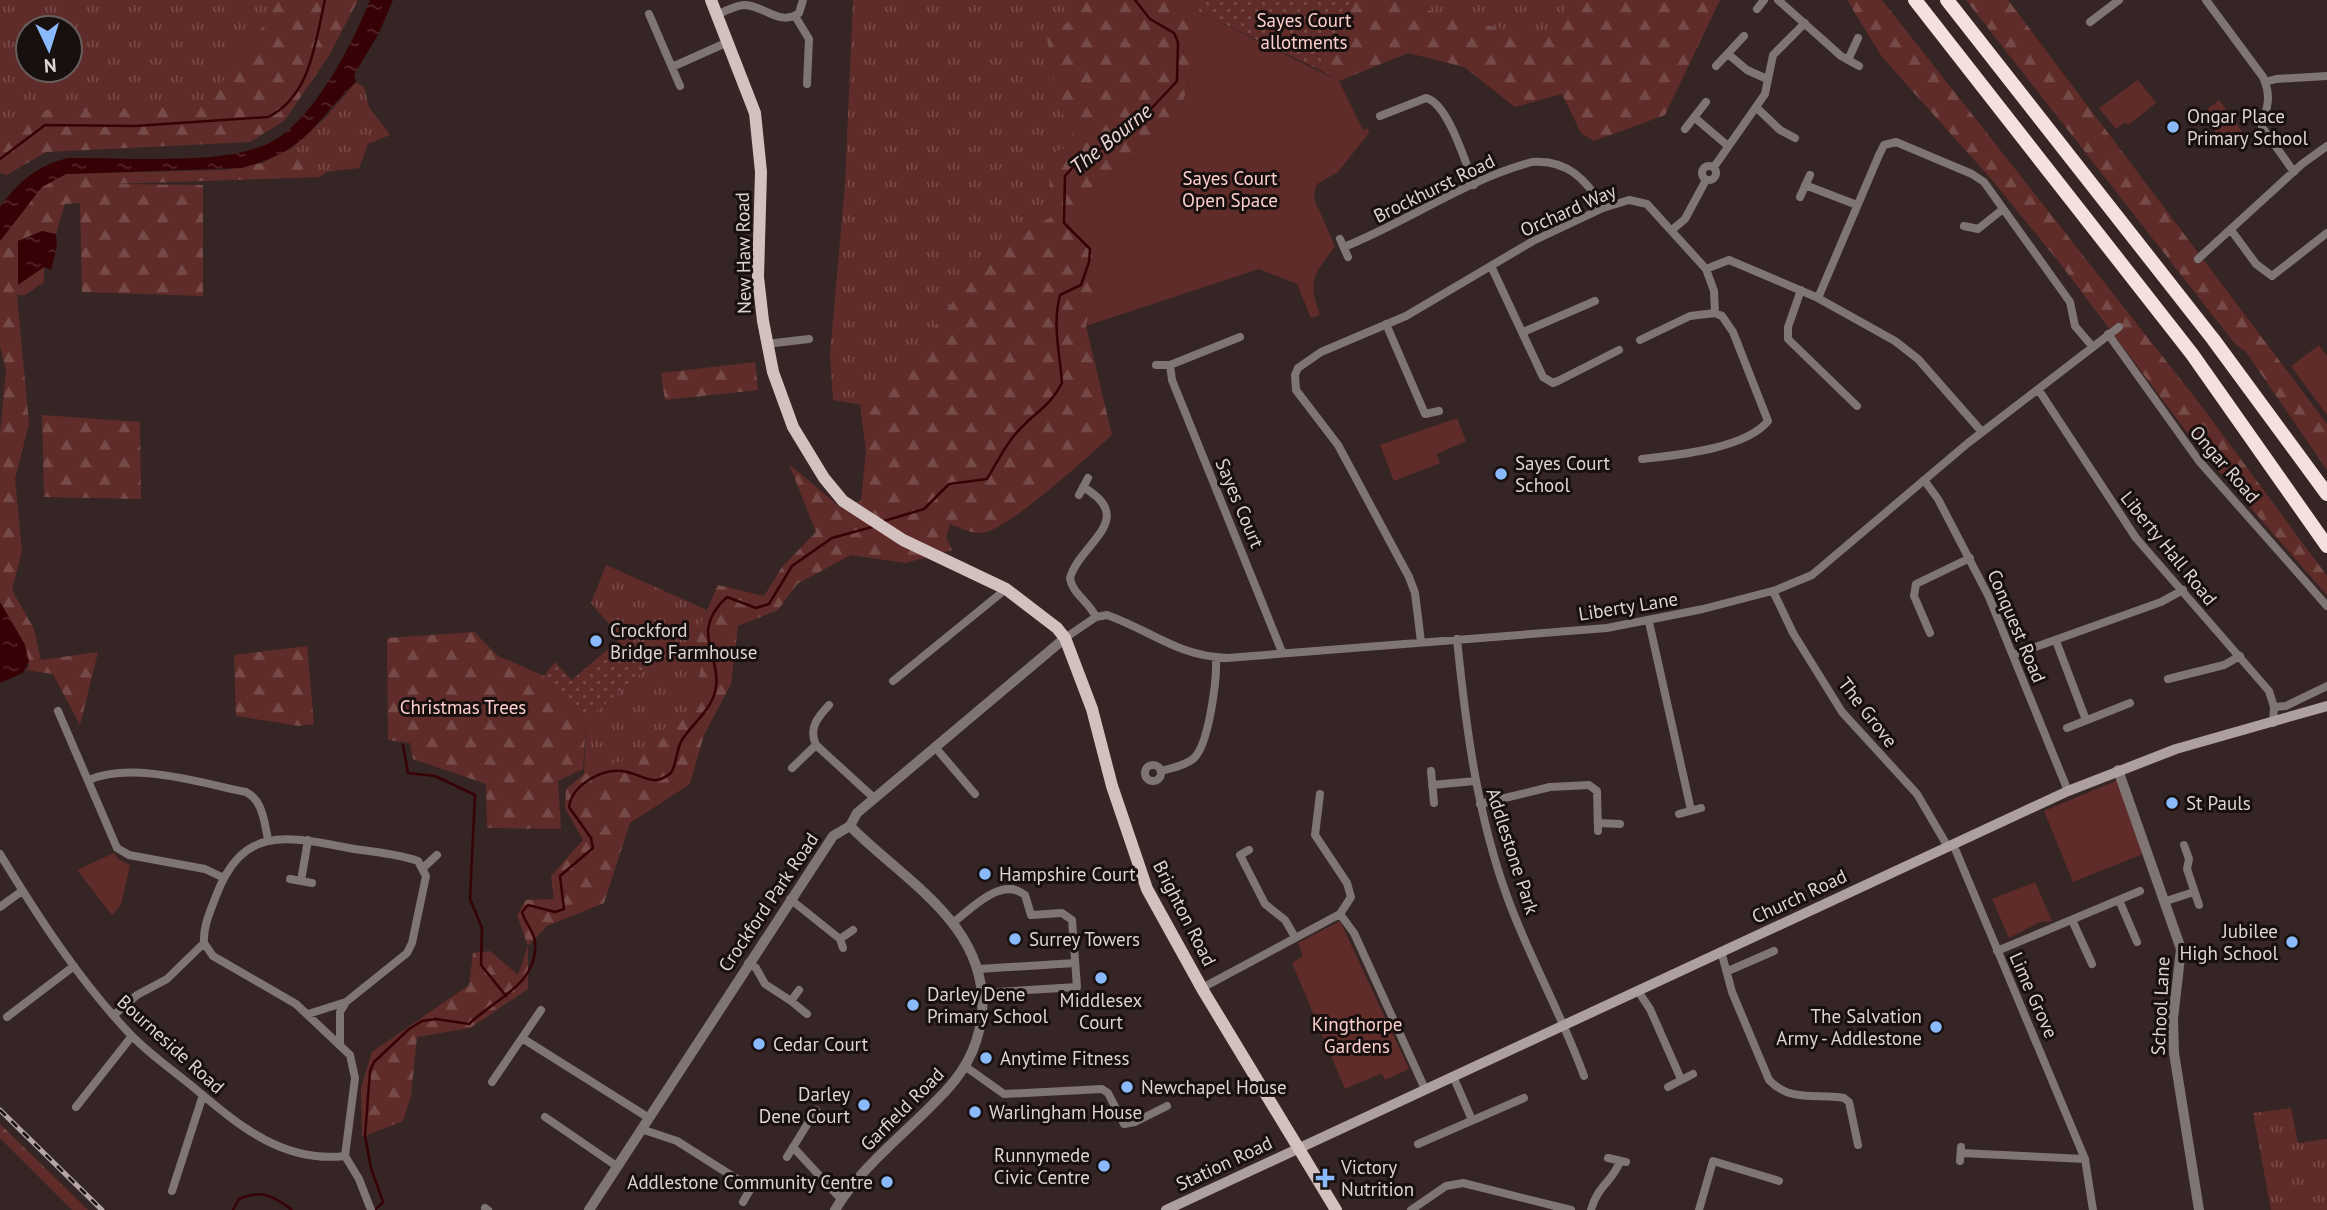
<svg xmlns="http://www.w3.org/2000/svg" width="2327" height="1210" viewBox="0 0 2327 1210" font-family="'PT Sans',sans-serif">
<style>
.grass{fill:url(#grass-tufts);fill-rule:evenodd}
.forest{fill:url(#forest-firs)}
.park{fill:#602c29}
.garden{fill:url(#garden-dots)}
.water{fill:url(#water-ripples)}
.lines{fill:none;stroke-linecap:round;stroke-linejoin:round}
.stream{stroke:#360205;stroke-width:2.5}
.minor{stroke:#7e7574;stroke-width:8}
.tertiary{stroke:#7e7574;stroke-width:10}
.secondary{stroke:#aea09f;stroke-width:10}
.primary{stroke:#d3c1c0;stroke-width:12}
.motorway{stroke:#f5e0dd;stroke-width:14}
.rail-casing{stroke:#b4a7a6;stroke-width:5}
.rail{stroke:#17100f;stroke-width:2.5;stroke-dasharray:8;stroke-linecap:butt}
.poi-dot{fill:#8abafc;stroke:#17100f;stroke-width:2.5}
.labels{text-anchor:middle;stroke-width:6;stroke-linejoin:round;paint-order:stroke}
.park-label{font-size:19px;fill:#fdcfcb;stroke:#17100f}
.poi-label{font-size:19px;fill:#dfd4d3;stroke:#17100f;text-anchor:start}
.street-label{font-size:19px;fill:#dfd4d3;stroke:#17100f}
.water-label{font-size:21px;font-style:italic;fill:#f0d8d6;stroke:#17100f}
</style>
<defs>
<pattern id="grass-tufts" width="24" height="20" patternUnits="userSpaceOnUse" patternTransform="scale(1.75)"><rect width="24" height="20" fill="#602c29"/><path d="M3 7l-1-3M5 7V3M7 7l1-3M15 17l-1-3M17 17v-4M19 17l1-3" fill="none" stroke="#764a47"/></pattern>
<pattern id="forest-firs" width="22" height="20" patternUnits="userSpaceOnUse" patternTransform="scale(1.75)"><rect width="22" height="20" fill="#602c29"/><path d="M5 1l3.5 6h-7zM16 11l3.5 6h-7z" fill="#764a47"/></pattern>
<pattern id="garden-dots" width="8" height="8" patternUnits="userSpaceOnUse" patternTransform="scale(1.75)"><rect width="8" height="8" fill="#602c29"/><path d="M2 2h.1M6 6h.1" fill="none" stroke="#764a47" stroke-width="1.8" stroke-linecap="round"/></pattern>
<pattern id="water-ripples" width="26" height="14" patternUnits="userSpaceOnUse" patternTransform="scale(1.75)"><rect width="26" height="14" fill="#360205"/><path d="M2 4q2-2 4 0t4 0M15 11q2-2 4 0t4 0" fill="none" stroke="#532629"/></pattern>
</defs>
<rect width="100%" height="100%" fill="#352524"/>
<!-- grass -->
<path class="grass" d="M0 0H272L265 24 234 61 211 103 153 109 57 107 0 123ZM28 28H70V70H28Z
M853 0H1072L1075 17 1059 111 1072 121V145L1048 155 1051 217 988 255 874 407 833 400 830 354 845 185Z
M1389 0H1572L1545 41Z
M356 82 364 87 369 107 390 135 368 144 359 168 326 172 320 177 292 148 325 118Z
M606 565 707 610 696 635 700 673 690 711 650 752 584 774 586 721 651 664 621 638 591 603Z
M2291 1108 2298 1143 2327 1139V1210H2271L2253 1113Z"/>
<!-- forest -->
<path class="forest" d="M272 0H358L330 54 285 120 250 142 46 152 7 175 0 173V123L57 107 153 109 211 102 234 61 265 24Z
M1072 0H1200L1182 52 1195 57 1178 122 1079 200 1078 224 1105 246 1086 326 1112 435C1090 454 1007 532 981 533 972 534 958 527 950 524L946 537 952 550 906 563 851 555 797 584 778 610 738 626 731 684 704 735 690 784 630 823 604 903 547 926 528 946V989L470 1028 417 1037 411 1096 403 1121 362 1137 361 1088 372 1052 469 985 473 953 490 951 518 975 528 946 517 915 526 900 554 899 551 876 583 840 565 808 566 789 584 774 650 751 690 711 700 673 696 635 718 585 764 596 782 567 816 532 789 464 840 507 861 501 866 451 860 405 874 407 988 255 1051 217 1048 155 1072 145V121L1059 111 1047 38 1075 17Z
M1352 0H1389L1545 40 1572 0H1720L1665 115 1594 141 1581 133 1562 94 1515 107 1464 67 1408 53 1339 81 1318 69Z
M1847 0H1882L2200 404 2327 576V595L2201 451 2059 262 1992 180 1882 57Z
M1966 0H2008L2327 424V470L2246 352 2236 345Z
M292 148 320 177 113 184 203 185V296L82 292 80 203 65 204 56 234 42 231 18 241V284L44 267V282L25 295H17L29 424 15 479 22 551 12 590 34 629 41 660 98 652 80 725 53 674 26 670 29 666 25 645 0 602V433L6 370 0 346V241L42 187 66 174 224 170 262 163Z
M755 362 758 390 665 400 661 373Z
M42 415 140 422 141 499 44 497Z
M474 632 498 656 544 676 586 721 583 769 558 781 561 829 487 828 486 784 413 759 410 743 388 740 387 638Z
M307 646 314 724 299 726 236 716 234 655Z
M0 1124 88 1210H72L0 1138Z"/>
<!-- park -->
<path class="park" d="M1195 10 1339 81 1363 130 1368 128 1369 133 1338 172 1317 184 1314 192 1315 201 1335 246C1314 275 1307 279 1320 315L1311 318 1297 284 1259 269 1086 326 1105 246 1078 224 1079 200 1178 122 1195 58 1182 51Z
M2138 80 2156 103 2128 125 2125 122 2116 129 2099 108Z
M2219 100 2244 134 2226 148 2204 115H2200Z
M2319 345 2327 356V415L2291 366Z
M1457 418 1466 441 1437 454 1440 463 1394 481 1380 445Z
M2118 780 2143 854 2073 882 2044 811Z
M114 853 118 859 130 865 121 905 112 915 77 870Z
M2035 882 2052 921 2040 922 2009 938 1992 899Z
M1340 921 1409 1069 1385 1080 1382 1073 1345 1089 1292 963 1303 956 1298 943Z"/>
<!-- garden -->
<path class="garden" d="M1200 0H1352L1318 69 1195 10Z
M621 638 651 664 586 721 544 676 555 662 572 680Z"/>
<!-- water -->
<path class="water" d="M370 0H393L379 33 354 75 356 82C311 125 309 150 242 168L66 174 42 187 0 241V207C18 182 38 165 68 158 123 157 216 166 265 145 311 126 352 45 370 0Z
M42 231 56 234 57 247 51 270 44 267 18 285V241Z
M0 602 25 645 29 661 23 673 0 683Z"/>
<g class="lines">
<!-- stream -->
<path class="stream" d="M0 159 45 125 135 126 268 117C311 96 315 42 325 0
M884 521 924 509 949 484 987 479C998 461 1006 443 1021 428 1038 410 1050 406 1062 383 1060 353 1052 325 1060 295L1081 285 1089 262 1090 249 1064 223 1065 176 1072 168 1137 124 1177 81 1178 42 1174 33 1150 19 1135 0
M403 745 408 773 435 776 475 795 470 899 482 928 481 965 506 996
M233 1210 239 1199C261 1189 274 1196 292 1210
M375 1210 383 1202 371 1168 365 1136 370 1071 374 1062 409 1029 422 1021 436 1019 469 1024C493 1000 539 984 535 942 534 931 525 923 522 912L528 905 555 912 564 909 560 876 593 848 591 838 569 807C572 785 601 769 622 771 633 772 643 779 653 780 659 781 669 776 672 771 677 762 676 750 682 740 692 724 710 711 715 692 724 657 687 633 727 597L756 608 769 604 792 566 832 538 872 527"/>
<!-- minor -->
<path class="minor" d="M1778 0 1841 56 1859 66
M2206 0 2263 77C2272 97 2267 107 2262 127L2294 172
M1757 9 1764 0
M649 14 680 86
M717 15C725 11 734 6 744 5 764 5 780 27 799 13L803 0
M795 16 809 39 807 84
M2090 22 2119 0
M1728 54 1747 70 1767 79
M1848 60 1858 38
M1716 66 1744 36
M672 67 728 42
M2265 82 2276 79 2327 76
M1757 108 1780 130 1795 138
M1380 116 1426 98C1448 103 1466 164 1474 185
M1694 117 1728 146
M1685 129 1706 102
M1702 173a7 7 0 1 1 14 0a7 7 0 1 1-14 0Z
M1714 167 1765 94 1773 55 1805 23
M1805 185 1857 205
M1800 197 1810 175
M1964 226 1978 229 2003 209
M1672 230 1685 219 1706 180
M2231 230 2256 264 2272 276 2327 233
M1340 239 1348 257
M1344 247C1407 222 1465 180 1532 162 1567 159 1587 180 1603 208
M2198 259 2302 164 2327 146
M1491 266 1543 377 1553 383 1560 380 1619 350
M1801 290 1788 327V339L1857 406
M1818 298 1879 155 1884 145 1896 142 1972 174 1984 182 2070 302 2075 326 2092 346
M1386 324 1425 414 1439 411
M1523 332 1595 301
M2108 334 2199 461 2327 606
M1640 340 1690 316 1715 313
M766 344 809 339
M1156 365H1170L1240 337
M1170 365 1172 380 1282 652
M2038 389 2136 538 2269 691 2274 707 2273 723
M1642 459C1677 455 1745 449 1768 421L1733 332 1722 316 1715 313 1714 291 1706 269
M1924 480 1938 499 1989 597 2068 791
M1083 487C1139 519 1080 543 1070 578 1072 594 1088 600 1096 617
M1079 495 1088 478
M1773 591 1793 633 1842 712 1917 794 1948 847
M1649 622 1691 810
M1930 633 1914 596 1916 584 1970 558
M1065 638 1096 617 1107 615C1152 631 1177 656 1227 658L1607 628 1703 609 1776 590 1812 575 1968 443 2119 327
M1457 639C1466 728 1477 815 1508 899 1530 959 1562 1015 1584 1076
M2056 641 2086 720
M1421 642 1415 593 1409 577 1338 445 1296 390 1295 375 1298 368 1321 352 1406 316 1533 241 1603 208 1629 200 1647 204 1706 269 1729 260 1816 297 1895 341 1918 359 1982 432
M2013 655 2161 602 2183 590
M2168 679 2224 665 2240 656
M893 681 1006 589
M829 705C818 717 808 728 816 745L874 798
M2274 707 2286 706 2327 686
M58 711 117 848 129 855 205 869 224 878
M2067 728 2130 703
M935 747 975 794
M1145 773a8 8 0 1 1 16 0a8 8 0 1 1-16 0Z
M792 768 816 745
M1161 771C1172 768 1184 766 1193 759 1209 746 1217 679 1216 658
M1431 771 1434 803
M89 780C132 761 201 783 246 792 263 801 264 821 268 839
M1432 785 1475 781
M1320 794 1315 835 1347 883 1351 897 1340 914
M1480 804 1550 787 1589 785 1597 791 1598 831
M1679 814 1701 808
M1598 823 1620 824
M1953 844 2085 1159 2093 1210
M2184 845 2189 859 2187 869 2199 905
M1249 850 1240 855 1265 904 1285 920 1295 937
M0 854C39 918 79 980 130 1034 151 1056 177 1073 199 1092 242 1128 285 1163 345 1156
M424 867 437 855
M290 879 312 883
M301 881 308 840
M790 899 840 939
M2119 900 2137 942
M2166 901 2194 892
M0 907 22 891
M2072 920 2092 964
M954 922C972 908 1002 876 1025 895L1031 915 1062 913 1072 920 1077 987 996 992
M204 943C203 926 210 912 216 896 243 825 286 836 349 848 371 852 396 853 418 861L426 876 412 943 407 953 346 1002 340 1012V1044
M843 948 840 939 853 930
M1721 951 1732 992 1769 1080C1791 1103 1816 1093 1844 1098L1849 1102 1858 1145
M1997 951 2140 891
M748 963 756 968 765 984 791 1001 799 990
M978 969 1075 963
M1728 971 1774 951
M1202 988 1340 914 1354 933 1425 1089
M1638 991 1650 1009 1681 1079
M791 1001 807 1014
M308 1014 346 1002
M114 1015 137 995 167 979 204 943 213 956 296 1004 350 1055 355 1078 345 1156 359 1179 371 1210
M7 1017 74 966
M522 1038 649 1118
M966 1067 1004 1094 1102 1089 1108 1093 1124 1124 1135 1122 1167 1106
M1453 1076 1472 1120
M492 1082 541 1010
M1668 1087 1693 1074
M76 1107 132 1036
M545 1117 618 1167
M641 1129 677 1141 751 1188 743 1202
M1418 1144 1524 1098
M793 1147 841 1199
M1961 1153 2085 1159
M787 1157 816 1110
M1608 1158 1626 1162
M1960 1161 1961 1147
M172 1191 203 1095
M485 1208 488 1210
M1411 1210 1446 1186 1463 1183 1571 1210
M1591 1210C1598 1184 1613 1182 1620 1161
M1699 1210 1713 1161 1779 1181"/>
<!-- tertiary -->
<path class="tertiary" d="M2118 770 2181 949 2173 1019 2174 1053 2199 1210
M589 1210 833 836 850 826 857 813 1065 638
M835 1210C860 1168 902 1136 936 1101 962 1076 978 1050 982 1014 989 925 904 881 850 826"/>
<!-- secondary -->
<path class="secondary" d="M1166 1210 2068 791 2176 749 2327 706"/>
<!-- primary -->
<path class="primary" d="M711 0 755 113 761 172 758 277 763 321 773 372 793 427 824 478 843 501 903 540 1006 589 1057 628 1065 638 1092 709 1112 786 1147 889 1204 992 1336 1210"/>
<!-- motorway -->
<path class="motorway" d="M1915 0 2192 354 2327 546
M1947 0 2213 339 2327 494"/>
<defs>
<path id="rail" d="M0 1110 102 1210"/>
</defs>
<!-- rail casing -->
<use href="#rail" class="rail-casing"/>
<!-- rail -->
<use href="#rail" class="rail"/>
</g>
<!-- markers -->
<g class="poi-dot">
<circle cx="2173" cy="127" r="7"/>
<circle cx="1501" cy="474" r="7"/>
<circle cx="596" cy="641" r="7"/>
<circle cx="2172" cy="803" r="7"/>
<circle cx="985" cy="874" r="7"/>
<circle cx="1015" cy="939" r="7"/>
<circle cx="2292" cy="942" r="7"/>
<circle cx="1101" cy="978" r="7"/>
<circle cx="913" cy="1005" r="7"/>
<circle cx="1936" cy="1027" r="7"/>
<circle cx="759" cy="1044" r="7"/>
<circle cx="986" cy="1058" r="7"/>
<circle cx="1127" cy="1087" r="7"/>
<circle cx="864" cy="1105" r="7"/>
<circle cx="975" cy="1112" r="7"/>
<circle cx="1104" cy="1166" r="7"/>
<path d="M1321.5 1167.5h7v7h7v7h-7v7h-7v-7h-7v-7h7z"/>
<circle cx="887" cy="1182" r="7"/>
</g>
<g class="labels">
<!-- park labels -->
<g class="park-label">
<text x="1304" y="27">Sayes Court<tspan x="1304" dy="22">allotments</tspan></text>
<text x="1230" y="185">Sayes Court<tspan x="1230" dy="22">Open Space</tspan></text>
<text x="463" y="714">Christmas Trees</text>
<text x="1357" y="1031">Kingthorpe<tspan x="1357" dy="22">Gardens</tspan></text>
</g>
<!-- poi labels -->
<g class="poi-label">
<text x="2187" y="123">Ongar Place<tspan x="2187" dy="22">Primary School</tspan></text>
<text x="1515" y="470">Sayes Court<tspan x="1515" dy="22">School</tspan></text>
<text x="610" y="637">Crockford<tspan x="610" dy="22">Bridge Farmhouse</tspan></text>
<text x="2186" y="810">St Pauls</text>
<text x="999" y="881">Hampshire Court</text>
<text x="2278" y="938" text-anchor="end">Jubilee<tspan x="2278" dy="22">High School</tspan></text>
<text x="1029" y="946">Surrey Towers</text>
<text x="927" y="1001">Darley Dene<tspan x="927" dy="22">Primary School</tspan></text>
<text x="1101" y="1007" text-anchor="middle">Middlesex<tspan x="1101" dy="22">Court</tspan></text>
<text x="1922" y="1023" text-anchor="end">The Salvation<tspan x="1922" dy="22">Army - Addlestone</tspan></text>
<text x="773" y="1051">Cedar Court</text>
<text x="1000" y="1065">Anytime Fitness</text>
<text x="1141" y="1094">Newchapel House</text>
<text x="850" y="1101" text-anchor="end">Darley<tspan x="850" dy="22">Dene Court</tspan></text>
<text x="989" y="1119">Warlingham House</text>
<text x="1090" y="1162" text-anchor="end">Runnymede<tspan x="1090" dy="22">Civic Centre</tspan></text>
<text x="1341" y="1174">Victory<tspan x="1341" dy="22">Nutrition</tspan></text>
<text x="873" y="1189" text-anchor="end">Addlestone Community Centre</text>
</g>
<!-- street labels -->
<g class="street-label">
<text transform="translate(1434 188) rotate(-26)" y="7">Brockhurst Road</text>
<text transform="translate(1568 210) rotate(-24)" y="7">Orchard Way</text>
<text transform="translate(743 253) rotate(-91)" y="7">New Haw Road</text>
<text transform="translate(2225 464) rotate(49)" y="7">Ongar Road</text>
<text transform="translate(1240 503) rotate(67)" y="7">Sayes Court</text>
<text transform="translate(2169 548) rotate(51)" y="7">Liberty Hall Road</text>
<text transform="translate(1628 606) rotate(-9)" y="7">Liberty Lane</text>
<text transform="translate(2017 626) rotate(67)" y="7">Conquest Road</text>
<text transform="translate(1868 712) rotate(52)" y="7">The Grove</text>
<text transform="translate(1513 851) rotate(72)" y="7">Addlestone Park</text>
<text transform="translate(1799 896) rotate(-25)" y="7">Church Road</text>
<text transform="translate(768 902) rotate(-56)" y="7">Crockford Park Road</text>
<text transform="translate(1185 913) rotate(63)" y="7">Brighton Road</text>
<text transform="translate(2034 995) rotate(66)" y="7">Lime Grove</text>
<text transform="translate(2160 1006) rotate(-87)" y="7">School Lane</text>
<text transform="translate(171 1044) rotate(42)" y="7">Bourneside Road</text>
<text transform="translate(902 1109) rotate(-45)" y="7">Garfield Road</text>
<text transform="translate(1224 1163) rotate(-25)" y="7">Station Road</text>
</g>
<!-- water labels -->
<g class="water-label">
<text transform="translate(1111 139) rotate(-39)" y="7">The Bourne</text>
</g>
</g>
<!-- north arrow -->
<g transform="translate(49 49) rotate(176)"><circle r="33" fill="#17100f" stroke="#675e5d" stroke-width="2"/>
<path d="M0-5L12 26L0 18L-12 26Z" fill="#8abafc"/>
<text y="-10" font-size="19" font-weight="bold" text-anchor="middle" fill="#dfd4d3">N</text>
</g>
</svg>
